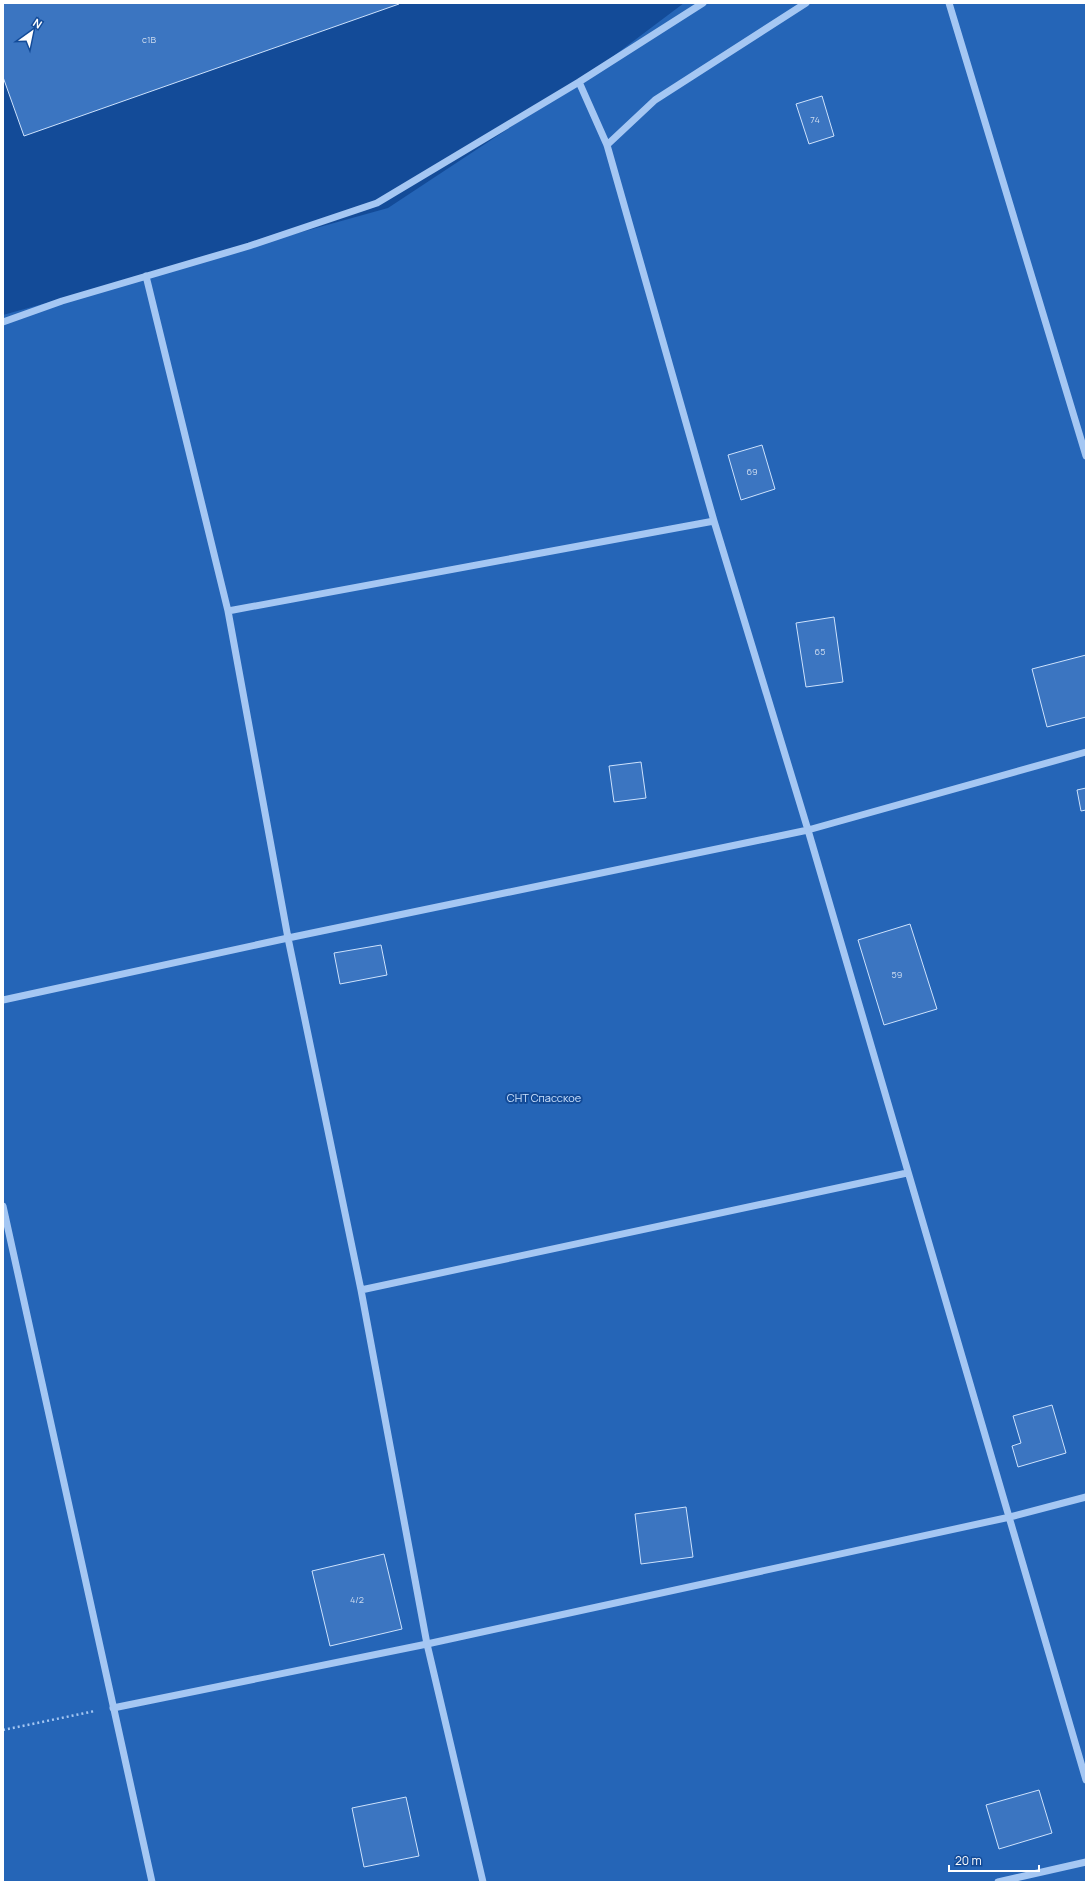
<svg xmlns="http://www.w3.org/2000/svg" width="1089" height="1885" viewBox="0 0 1089 1885" font-family="Manrope,sans-serif">
<style>
.green{fill:#2565b7}
.building{fill:#3b75c1;stroke:#cde2fd}
.lines{fill:none;stroke-linecap:round;stroke-linejoin:round}
.path{stroke:#a5c7f3;stroke-width:2.5;stroke-dasharray:2 3;stroke-linecap:butt}
.minor{stroke:#a5c7f3;stroke-width:7}
.labels{text-anchor:middle;stroke-width:4;stroke-linejoin:round;paint-order:stroke}
.number-label{font-size:9px;fill:#cedcf0}
.park-label{font-size:11px;fill:#cde2fd;stroke:#134b98}
</style>
<rect width="100%" height="100%" fill="#134b98"/>
<!-- green -->
<path class="green" d="M684 3H1086V1882H3V315L388 208 579 82Z"/>
<!-- building -->
<path class="building" d="M3 3H398L399 4 24 136 3 77Z
M822 96 834 136 809 144 796 104Z
M762 445 775 489 741 500 728 455Z
M834 617 843 682 806 687 796 623Z
M1086 655V717L1047 727 1032 669Z
M641 762 646 798 614 802 609 766Z
M1086 788V810L1081 811 1077 790Z
M910 924 937 1009 884 1025 858 940Z
M381 945 387 975 340 984 334 953Z
M1052 1405 1066 1453 1018 1467 1012 1446 1021 1443 1013 1416Z
M686 1507 693 1557 641 1564 635 1514Z
M384 1554 402 1629 330 1646 312 1571Z
M1039 1790 1052 1833 999 1849 986 1805Z
M406 1797 419 1856 364 1867 352 1808Z"/>
<g class="lines">
<!-- path -->
<path class="path" d="M3 1730 95 1711"/>
<!-- minor -->
<path class="minor" d="M949 3 1086 456
M579 82 607 145 714 521 808 830 1086 1780
M607 145 655 100 806 3
M146 276 228 611 288 938 361 1290 427 1644 483 1882
M3 322 62 301 249 246 377 203 579 82 703 3
M228 611 714 521
M3 1000 288 938 808 830 1086 752
M3 1206 152 1882
M361 1290 907 1173
M113 1708 427 1644 1010 1517 1086 1497
M998 1882 1086 1862"/>
</g>
<g class="labels">
<!-- number labels -->
<g class="number-label">
<text x="149" y="43">с1В</text>
<text x="815" y="123">74</text>
<text x="752" y="475">69</text>
<text x="820" y="655">65</text>
<text x="897" y="978">59</text>
<text x="357" y="1603">4/2</text>
</g>
<!-- park labels -->
<g class="park-label">
<text x="544" y="1102">СНТ Спасское</text>
</g>
</g>
<!-- border -->
<rect width="1089" height="1885" fill="none" stroke="#ffffff" stroke-width="8"/>
<!-- north arrow -->
<g transform="translate(32 32) rotate(33)" stroke="#134b98" stroke-width="3" paint-order="stroke">
<path d="M0-3L7 15L0 10L-7 15Z" fill="#ffffff"/>
<text y="-6" font-size="11" font-weight="bold" text-anchor="middle" fill="#ffffff">N</text>
</g>
<!-- scale -->
<path d="M949 1865v6h90v-6" fill="none" stroke="#ffffff" stroke-width="2"/>
<text x="955" y="1865" font-size="12" fill="#ffffff" stroke="#134b98" stroke-width="3" paint-order="stroke">20 m</text>
</svg>
